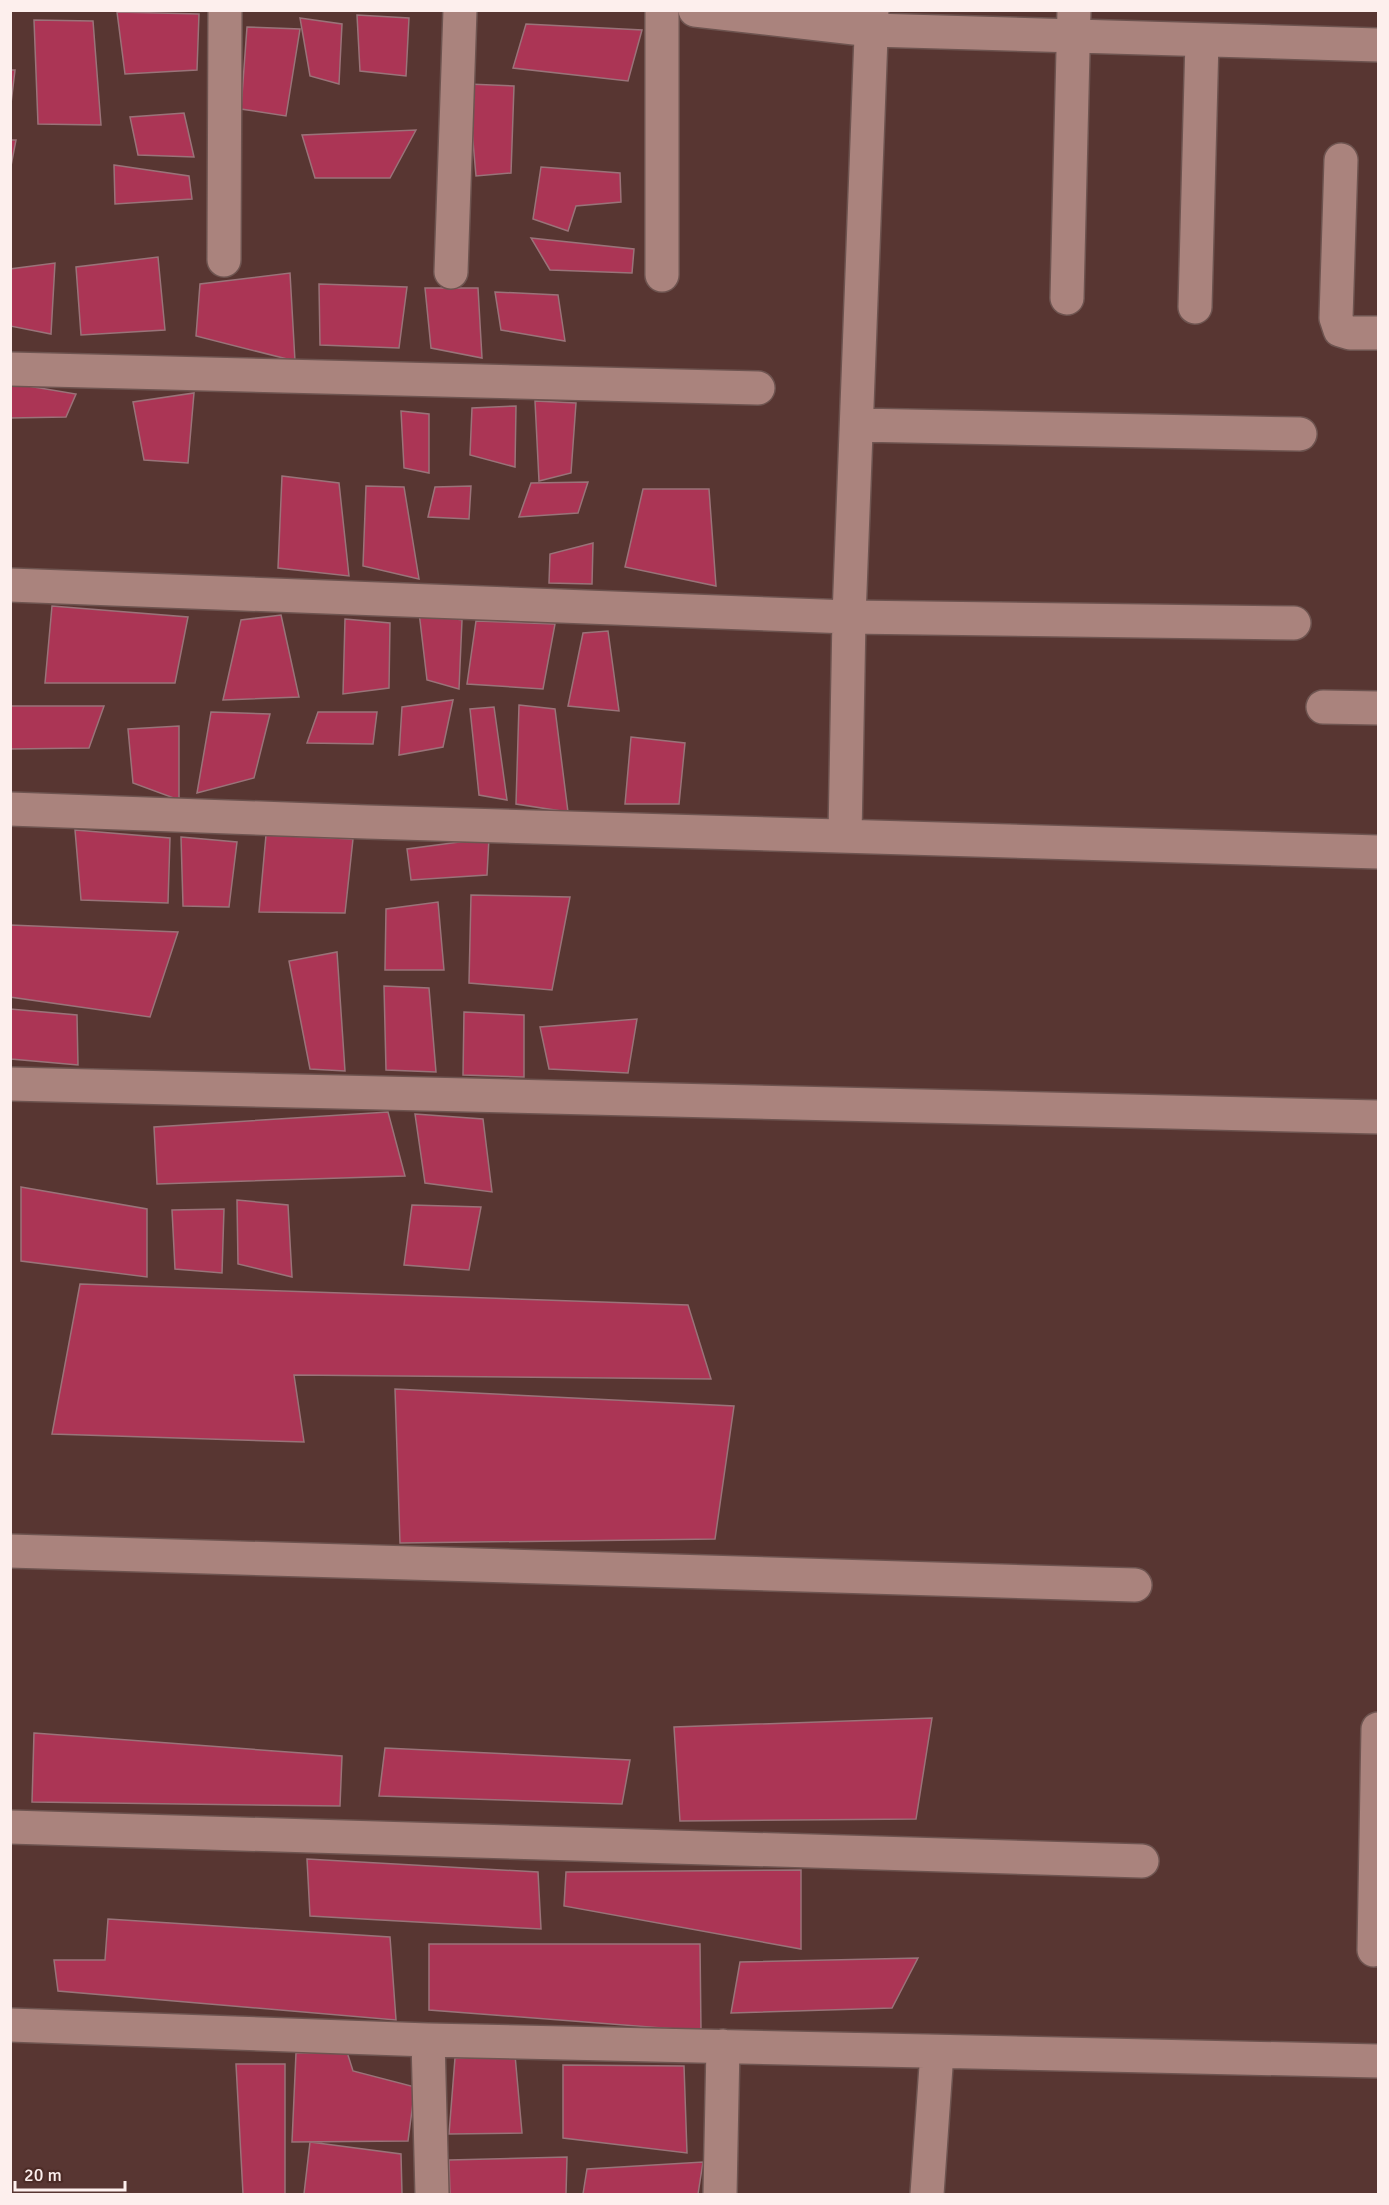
<svg xmlns="http://www.w3.org/2000/svg" width="1389" height="2205" viewBox="0 0 1389 2205" font-family="Signika,sans-serif">
<style>
.building{fill:#ab3555;stroke:#9a7379;stroke-width:1.5}
.lines{fill:none;stroke-linecap:round;stroke-linejoin:round}
.minor-casing{stroke:#6e5450;stroke-width:36}
.minor{stroke:#aa837d;stroke-width:33}
</style>
<rect width="100%" height="100%" fill="#583632"/>
<!-- building -->
<path class="building" d="M117 12 199 14 197 70 125 74Z
M357 15 409 18 406 76 360 71Z
M300 18 342 24 339 84 310 76Z
M34 20 93 21 101 125 38 124Z
M526 24 642 30 628 81 513 68Z
M247 27 300 29 286 116 241 109Z
M10 70H15L10 112Z
M468 84 514 86 511 173 476 176Z
M184 113 194 157 138 155 130 117Z
M416 130 390 178H315L302 135Z
M10 140H16L10 171Z
M114 165 189 176 192 199 115 204Z
M541 167 620 173 621 202 576 206 568 231 533 219Z
M531 238 634 249 632 273 550 270Z
M158 257 165 330 81 335 76 267Z
M55 263 51 334 10 326V269Z
M290 273 295 361 196 336 200 284Z
M319 284 407 287 399 348 320 345Z
M425 288H478L482 358 431 348Z
M495 292 558 295 565 341 501 330Z
M10 383 76 394 66 417 10 418Z
M194 393 188 463 144 460 133 402Z
M535 401 576 403 571 473 539 481Z
M516 406 515 467 470 455 472 408Z
M401 411 429 414V473L404 468Z
M282 476 339 483 349 576 278 568Z
M588 482 578 513 519 517 531 483Z
M366 486 404 487 419 579 363 566Z
M471 486 469 519 428 517 435 487Z
M643 489H709L716 586 625 567Z
M593 543 592 584 549 583 550 554Z
M52 606 188 617 175 683H45Z
M419 612 462 620 459 689 427 680Z
M281 615 299 697 223 700 241 620Z
M345 619 390 623 389 688 343 694Z
M476 621 555 624 543 689 467 684Z
M608 631 619 711 568 706 583 633Z
M453 700 443 747 399 755 402 707Z
M519 705 555 709 568 812 516 804Z
M10 706H104L89 748 10 749Z
M494 707 507 800 479 795 470 709Z
M211 712 270 714 254 778 197 793Z
M318 712H377L373 744 307 743Z
M179 726V800L133 783 128 729Z
M631 737 685 743 679 804H625Z
M75 830 170 838 168 903 81 900Z
M266 835 353 839 345 913 259 912Z
M181 837 237 842 229 907 183 906Z
M489 838 487 875 411 880 407 849Z
M471 895 570 897 552 990 469 983Z
M438 902 444 970H385L386 909Z
M10 925 178 932 150 1017 10 997Z
M337 952 345 1071 310 1069 289 961Z
M384 986 429 988 436 1072 386 1070Z
M10 1009 77 1015 78 1065 11 1059Z
M464 1012 524 1015V1077L463 1075Z
M637 1019 628 1073 549 1069 540 1027Z
M388 1112 405 1176 157 1184 154 1127Z
M415 1114 483 1119 492 1192 425 1183Z
M21 1187 147 1209V1277L21 1261Z
M237 1200 288 1205 292 1277 238 1264Z
M412 1205 481 1207 469 1270 404 1265Z
M224 1209 222 1273 175 1269 172 1210Z
M80 1284 688 1305 711 1379 294 1375 304 1442 52 1434Z
M395 1389 734 1406 715 1539 400 1543Z
M932 1718 916 1819 680 1821 674 1727Z
M34 1733 342 1756 340 1806 32 1802Z
M385 1748 630 1760 622 1804 379 1796Z
M307 1859 538 1872 541 1929 310 1916Z
M801 1870V1949L564 1906 566 1872Z
M108 1919 390 1937 396 2020 58 1991 54 1960H105Z
M429 1944H700L701 2031 429 2010Z
M918 1958 892 2008 731 2013 740 1962Z
M347 2052 353 2071 415 2087 408 2141 292 2142 296 2053Z
M515 2055 522 2133 449 2134 455 2058Z
M236 2064H285V2194H243Z
M563 2065 684 2066 687 2153 563 2138Z
M310 2142 401 2154 402 2194H304Z
M567 2157 566 2194H450L449 2160Z
M703 2162 698 2194H583L587 2169Z"/>
<g class="lines">
<defs>
<path id="minor" d="M662 10V275
M695 10 872 30 1378 45
M1341 160 1336 318 1340 330 1350 333H1378
M224 260 225 10
M451 272 460 10
M1067 298 1074 10
M1195 307 1202 40
M10 369 758 388
M857 425 1300 434
M10 585 849 617 1294 623
M1323 707 1378 708
M10 809 367 822 1378 852
M845 836 849 617 872 10
M10 1084 1378 1117
M10 1551 1135 1585
M10 1827 1142 1861
M1374 1950 1378 1729
M10 2025 428 2040 1378 2061
M428 2040 432 2194
M720 2194 723 2046
M927 2194 937 2052"/>
</defs>
<!-- minor casing -->
<use href="#minor" class="minor-casing"/>
<!-- minor -->
<use href="#minor" class="minor"/>
</g>
<!-- border -->
<rect width="1389" height="2205" fill="none" stroke="#fdefed" stroke-width="24"/>
<!-- scale -->
<path d="M15 2181v9h110v-9" fill="none" stroke="#fdefed" stroke-width="3"/>
<text x="24" y="2181" font-size="18" fill="#fdefed" stroke="#4d2c27" stroke-width="4.5" paint-order="stroke">20 m</text>
</svg>
